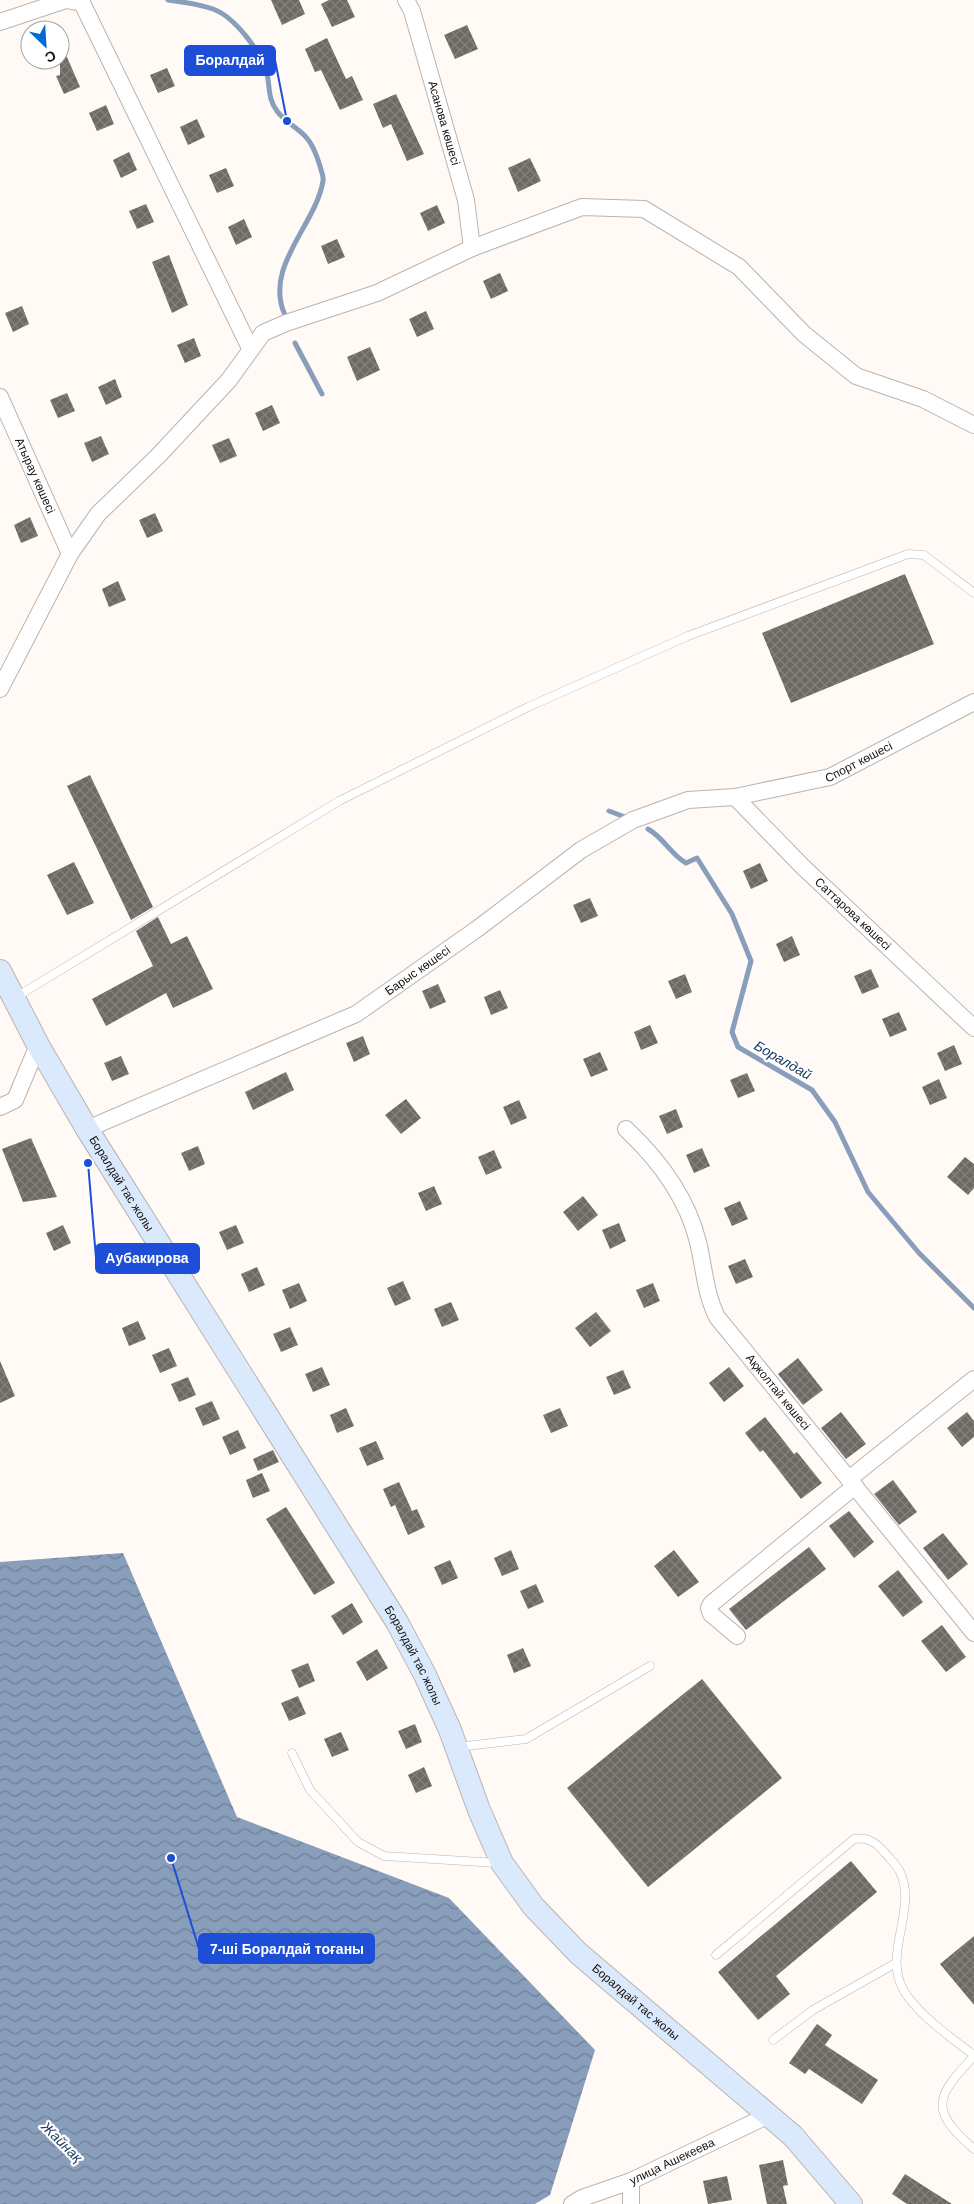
<svg xmlns="http://www.w3.org/2000/svg" width="974" height="2204" viewBox="0 0 974 2204" font-family="Helvetica,sans-serif">
<style>
.water{fill:url(#water-waves)}
.lines{fill:none;stroke-linecap:round;stroke-linejoin:round}
.stream{stroke:#889ebb;stroke-width:5}
.building{fill:url(#building-cross-hatch)}
.lane-casing{stroke:#bab4af;stroke-width:9}
.street-casing{stroke:#bab4af;stroke-width:18}
.secondary-casing{stroke:#bab4af;stroke-width:24}
.lane{stroke:#fff;stroke-width:8}
.street{stroke:#fff;stroke-width:16}
.secondary{stroke:#dbe9fc;stroke-width:22}
.labels{text-anchor:middle;stroke-width:4.5;stroke-linejoin:round;paint-order:stroke}
.street-label{font-size:12px;fill:#151311;stroke:#fff}
.water-label{font-size:14px;font-style:italic;fill:#1c3b64;stroke:#fff}
.leader{fill:none;stroke:#1d4ed8;stroke-width:2}
.callout-dot{fill:#1d4ed8;stroke:#fff;stroke-width:2}
.callout{fill:#1d4ed8;stroke:#1d4ed8;stroke-width:2}
.callout-label{font-size:14px;text-anchor:middle;font-weight:bold;fill:#fff}
</style>
<defs>
<pattern id="water-waves" width="16" height="10" patternUnits="userSpaceOnUse" patternTransform="scale(1.25)"><rect width="16" height="10" fill="#889ebb"/><path d="M0 5q4-4 8 0t8 0" fill="none" stroke="#6e8097"/></pattern>
<pattern id="building-cross-hatch" width="8" height="8" patternUnits="userSpaceOnUse" patternTransform="scale(1.25)"><rect width="8" height="8" fill="#6e6964"/><path d="M0 0l8 8M0 8l8-8" fill="none" stroke="#84817d"/></pattern>
</defs>
<rect width="100%" height="100%" fill="#fffaf6"/>
<!-- water -->
<path class="water" d="M123 1553 237 1817 449 1898 595 2050 550 2195 535 2204H0V1562Z"/>
<g class="lines">
<!-- stream -->
<path class="stream" d="M168 0C183 2 199 4 213 9 235 17 262 53 267 74 270 87 268 100 277 111 284 121 296 127 305 136 313 144 317 156 320 166 321 171 324 176 323 181 316 225 263 267 285 315
M295 343 322 394
M609 811 625 817
M648 829C664 838 671 855 686 863L697 858 732 914 751 961 732 1032 738 1047 812 1090 835 1122 868 1192 919 1253 974 1308"/>
</g>
<!-- building -->
<path class="building" d="M271 0H299L305 14 282 25Z
M329 0H347L355 17 332 27 321 4Z
M467 25 478 49 455 59 444 35Z
M327 38 346 79 352 76 363 100 340 110 321 70 315 72 305 49Z
M60 41 80 87 64 94 56 76 60 75Z
M167 68 175 86 158 93 150 75Z
M396 94 424 154 407 161 391 124 383 128 373 104Z
M106 105 114 124 97 131 89 113Z
M197 119 205 137 188 145 180 127Z
M129 152 137 170 121 178 113 160Z
M530 158 541 181 518 192 508 168Z
M226 168 234 186 217 193 209 175Z
M146 204 154 222 137 229 129 211Z
M437 205 445 223 428 231 420 213Z
M244 219 252 237 236 245 228 227Z
M337 239 345 257 328 264 321 246Z
M169 255 188 305 172 313 152 262Z
M500 273 508 291 491 299 483 281Z
M22 306 29 324 13 332 5 313Z
M426 311 434 329 417 337 409 319Z
M194 338 201 356 185 363 177 345Z
M370 347 380 370 357 381 347 357Z
M115 379 122 397 106 405 98 387Z
M67 393 75 411 58 418 50 400Z
M272 405 280 423 263 431 255 413Z
M101 436 109 454 92 462 84 443Z
M229 438 237 456 220 463 212 445Z
M155 513 163 531 147 538 139 520Z
M30 517 38 536 21 543 14 525Z
M905 574 934 644 791 703 762 633Z
M118 581 126 600 109 607 102 589Z
M90 775 153 907 131 920 67 786Z
M74 862 94 903 67 915 47 875Z
M760 863 768 881 751 889 743 871Z
M590 898 598 916 581 923 573 905Z
M158 917 171 944 187 936 213 989 173 1008 166 993 106 1026 92 999 153 966 136 931Z
M792 936 800 955 784 962 776 944Z
M871 969 879 987 862 994 854 976Z
M685 974 692 992 676 999 668 981Z
M438 984 446 1002 430 1009 422 991Z
M500 990 508 1008 491 1015 484 997Z
M899 1012 907 1030 890 1037 882 1019Z
M650 1025 658 1043 641 1050 634 1032Z
M363 1036 370 1054 354 1062 346 1043Z
M954 1045 962 1064 945 1071 937 1053Z
M600 1052 608 1070 591 1077 583 1059Z
M121 1056 129 1074 112 1081 104 1063Z
M286 1072 294 1090 253 1110 245 1092Z
M747 1073 755 1091 738 1098 730 1080Z
M939 1079 947 1098 930 1105 922 1087Z
M406 1099 421 1118 401 1134 385 1115Z
M519 1100 527 1118 511 1125 503 1107Z
M676 1109 683 1127 667 1134 659 1116Z
M31 1138 57 1197 23 1202 2 1149Z
M198 1146 205 1164 189 1171 181 1153Z
M702 1148 710 1166 694 1173 686 1155Z
M494 1150 502 1168 486 1175 478 1157Z
M965 1157 974 1164V1188L968 1195 947 1177Z
M434 1186 442 1204 426 1211 418 1193Z
M583 1196 598 1215 578 1231 563 1212Z
M740 1201 748 1219 732 1226 724 1208Z
M619 1223 626 1241 610 1249 602 1230Z
M63 1225 71 1243 54 1251 46 1233Z
M236 1225 244 1243 227 1250 219 1232Z
M745 1259 753 1277 736 1284 728 1266Z
M257 1267 265 1285 249 1292 241 1274Z
M403 1281 411 1299 395 1306 387 1288Z
M299 1283 307 1301 290 1309 282 1290Z
M653 1283 660 1301 644 1308 636 1290Z
M451 1302 459 1320 442 1327 434 1309Z
M596 1312 611 1331 590 1347 575 1328Z
M138 1321 146 1339 129 1346 122 1328Z
M290 1327 298 1345 281 1352 273 1334Z
M169 1348 177 1366 160 1373 152 1355Z
M798 1358 823 1390 803 1405 778 1374Z
M0 1361 15 1396 0 1403Z
M322 1367 330 1385 313 1392 305 1374Z
M729 1367 744 1386 724 1402 709 1383Z
M623 1370 631 1388 614 1395 606 1377Z
M188 1377 196 1395 179 1402 171 1384Z
M212 1401 220 1419 203 1426 195 1408Z
M346 1408 354 1426 337 1433 330 1415Z
M560 1408 568 1426 551 1433 543 1415Z
M841 1412 866 1444 846 1459 821 1428Z
M967 1412 974 1421V1437L962 1447 947 1428Z
M765 1417 794 1454 797 1452 822 1483 801 1499 763 1450 760 1452 745 1433Z
M238 1430 246 1448 230 1455 222 1437Z
M376 1441 384 1459 367 1466 359 1448Z
M273 1450 279 1462 258 1471 253 1459Z
M262 1473 270 1491 253 1498 246 1480Z
M893 1480 917 1512 899 1525 874 1494Z
M399 1482 412 1511 417 1509 425 1527 408 1535 395 1505 391 1507 383 1489Z
M286 1507 335 1583 314 1595 266 1519Z
M849 1511 874 1542 854 1558 829 1526Z
M943 1533 968 1564 948 1580 923 1548Z
M809 1547 826 1569 746 1630 729 1609Z
M511 1550 519 1569 502 1576 494 1558Z
M674 1550 699 1582 678 1597 654 1566Z
M450 1560 458 1578 442 1585 434 1567Z
M898 1570 923 1602 903 1617 878 1586Z
M536 1584 544 1602 528 1609 520 1591Z
M352 1603 363 1622 343 1635 331 1616Z
M942 1625 966 1657 946 1672 921 1641Z
M523 1648 531 1666 514 1673 507 1655Z
M377 1649 388 1668 367 1681 356 1662Z
M308 1663 315 1681 299 1688 291 1670Z
M702 1679 782 1778 648 1887 567 1788Z
M298 1696 306 1714 289 1721 281 1703Z
M415 1724 422 1742 406 1749 398 1731Z
M341 1732 349 1750 332 1757 324 1739Z
M424 1767 432 1786 416 1793 408 1775Z
M851 1861 877 1892 776 1976 790 1994 758 2020 718 1972Z
M974 1936V2005L940 1964Z
M817 2024 832 2035 825 2045 878 2080 862 2104 809 2069 805 2074 789 2063Z
M783 2160 788 2185 783 2186 787 2204H767L759 2165Z
M905 2174 952 2204H907L892 2194Z
M727 2176 732 2200 708 2204 703 2181Z"/>
<g class="lines">
<defs>
<path id="lane" d="M16 997 339 801 528 707 688 636 908 554 924 555 974 593
M458 1747 526 1739 650 1666
M292 1753 310 1790 358 1842 384 1856 498 1863
M716 1955 854 1839C868 1837 876 1842 886 1854 890 1859 897 1865 900 1872 918 1909 882 1954 904 1991 918 2014 952 2039 974 2055
M773 2040 813 2010 896 1963
M974 2056C936 2097 928 2109 974 2149"/>
<g id="street">
<path d="M66 0 82 3 250 348"/>
<path id="s1" d="M406 0 412 11 466 200 472 248"/>
<path d="M0 22 66 0"/>
<path id="s2" d="M0 397 70 554"/>
<path d="M0 689 70 554 98 514 158 456 229 380 263 333 286 323 377 293 472 248 582 207 644 209 739 267 804 334 856 376 923 399 974 425"/>
<path id="s3" d="M735 797 802 866 974 1028"/>
<path d="M0 1107 15 1100 38 1045"/>
<path id="s4" d="M87 1129 356 1014 477 929 581 850 633 820 688 800 735 797 830 777 974 702"/>
<path id="s5" d="M626 1129C659 1160 687 1197 698 1242 704 1266 705 1293 717 1317L974 1633"/>
<path d="M849 1479 974 1379"/>
<path d="M737 1636 711 1614 709 1608 711 1604 855 1486"/>
<path id="s6" d="M572 2204 582 2198 631 2181 769 2115"/>
<path d="M631 2204V2181"/>
</g>
<g id="secondary">
<path id="s7" d="M0 971 38 1045 87 1129 397 1622 425 1675 450 1730 479 1810 502 1863 533 1906 578 1953 793 2136 851 2204"/>
</g>
</defs>
<!-- lane casing -->
<use href="#lane" class="lane-casing"/>
<!-- street casing -->
<use href="#street" class="street-casing"/>
<!-- secondary casing -->
<use href="#secondary" class="secondary-casing"/>
<!-- lane -->
<use href="#lane" class="lane"/>
<!-- street -->
<use href="#street" class="street"/>
<!-- secondary -->
<use href="#secondary" class="secondary"/>
</g>
<g class="labels">
<!-- street labels -->
<g class="street-label">
<text dy="4" stroke="none"><textPath href="#s1" startOffset="129">Асанова көшесі</textPath></text>
<text dy="4" stroke="none"><textPath href="#s2" startOffset="86">Атырау көшесі</textPath></text>
<text dy="4" stroke="none"><textPath href="#s4" startOffset="866">Спорт көшесі</textPath></text>
<text dy="4" stroke="none"><textPath href="#s3" startOffset="166">Саттарова көшесі</textPath></text>
<text dy="4" stroke="none"><textPath href="#s4" startOffset="368">Барыс көшесі</textPath></text>
<text dy="4" stroke="none"><textPath href="#s7" startOffset="245">Боралдай тас жолы</textPath></text>
<text dy="4" stroke="none"><textPath href="#s5" startOffset="310">Ақжолтай көшесі</textPath></text>
<text dy="4" stroke="none"><textPath href="#s7" startOffset="800">Боралдай тас жолы</textPath></text>
<text dy="4" stroke="none"><textPath href="#s7" startOffset="1220">Боралдай тас жолы</textPath></text>
<text dy="4" stroke="none"><textPath href="#s6" startOffset="109">улица Ашекеева</textPath></text>
</g>
<!-- water labels -->
<g class="water-label">
<text transform="translate(783 1060) rotate(30)" y="5">Боралдай</text>
<text transform="translate(62 2142) rotate(45)" y="5">Жайнақ</text>
</g>
</g>
<!-- callouts -->
<path class="leader" d="M287 121L275 60M88 1163L96 1258M171 1858L199 1949"/>
<g class="callout-dot">
<circle cx="287" cy="121" r="5"/>
<circle cx="88" cy="1163" r="5"/>
<circle cx="171" cy="1858" r="5"/>
</g>
<g class="callout">
<rect x="185" y="46" width="90" height="29" rx="5"/>
<rect x="96" y="1244" width="103" height="29" rx="5"/>
<rect x="199" y="1934" width="175" height="29" rx="5"/>
</g>
<g class="callout-label">
<text x="230" y="65">Боралдай</text>
<text x="147" y="1263">Аубакирова</text>
<text x="287" y="1954">7-ші Боралдай тоғаны</text>
</g>
<!-- north arrow -->
<g transform="translate(45 45) rotate(155)"><circle r="24" fill="#ffffff" stroke="#a1a1a0"/>
<path d="M0-4L9 19L0 12L-9 19Z" fill="#0169d1"/>
<text y="-8" font-size="14" font-weight="bold" text-anchor="middle" fill="#151311">С</text>
</g>
</svg>
